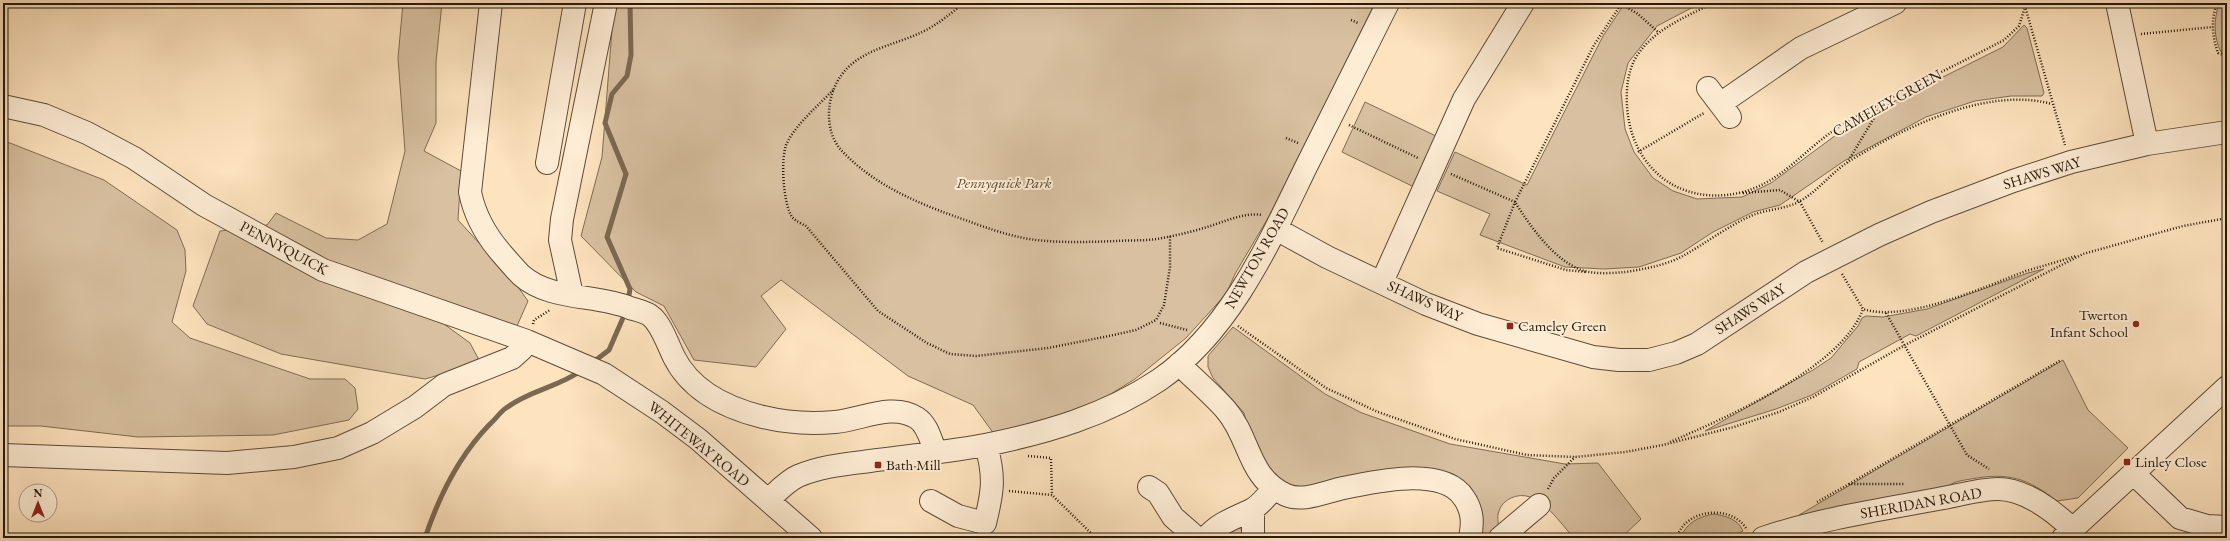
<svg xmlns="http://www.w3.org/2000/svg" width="2230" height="541" viewBox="0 0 2230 541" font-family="'EB Garamond',serif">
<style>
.green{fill:#d8c0a0;stroke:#7f6c56}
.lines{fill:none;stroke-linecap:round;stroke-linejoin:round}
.stream{stroke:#7b6852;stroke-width:5}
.minor-casing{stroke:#5c4b38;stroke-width:24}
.path{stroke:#26180b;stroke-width:2.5;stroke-dasharray:1 2;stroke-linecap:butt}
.minor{stroke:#feedd5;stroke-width:22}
.poi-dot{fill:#8f2418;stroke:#feedd5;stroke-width:1.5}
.labels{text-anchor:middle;stroke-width:4;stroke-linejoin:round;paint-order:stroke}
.street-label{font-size:15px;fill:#26180b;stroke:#feedd5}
.park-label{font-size:15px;font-style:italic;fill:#5b4a38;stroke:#feedd5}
.poi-label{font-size:15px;fill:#26180b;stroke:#feedd5;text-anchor:start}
</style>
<rect width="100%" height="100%" fill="#fde3be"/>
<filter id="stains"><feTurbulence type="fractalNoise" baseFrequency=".005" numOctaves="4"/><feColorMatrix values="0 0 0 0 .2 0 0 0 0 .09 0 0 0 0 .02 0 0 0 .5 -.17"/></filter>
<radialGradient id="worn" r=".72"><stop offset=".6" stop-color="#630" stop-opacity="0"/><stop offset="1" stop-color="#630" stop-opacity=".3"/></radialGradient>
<!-- green -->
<path class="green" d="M403 3H442L436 62V123L424 151 461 171 458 220 513 280 528 301 517 326 438 301 440 321 470 343 478 358 473 365 425 379 281 354 207 324 193 306 220 231 267 225 276 213 326 238 358 240 387 224 405 151 398 58Z
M618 3H1375L1268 218 1235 274 1226 294 1186 338 1135 379 1093 405 994 434 973 405 908 376 781 280 761 296 786 329 756 367 694 360 664 306 636 292 581 236 602 157 613 17Z
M1625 3H1701L1657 26 1628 63 1621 92 1625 129 1634 152 1653 178 1673 191 1697 199 1742 197 1771 183 1855 121 2003 47 2024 25 2027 28 2044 93 2042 96H2011L1975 101 1926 117 1844 161 1780 205 1753 212 1713 232 1681 253 1639 267 1604 269 1565 267 1480 235 1490 214 1437 191 1455 152 1527 185 1603 36Z
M2219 3H2227V54L2221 52C2213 37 2214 19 2219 3Z
M1365 102 1438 137 1414 187 1342 152Z
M3 142 10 143 104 180 177 230 185 250 186 271 172 322 190 338 310 379H345L355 388 358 409 349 420 273 435 138 437 41 426H3Z
M2044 269 1916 336 1910 334 1859 362 1857 369 1812 395 1776 409 1705 431 1813 370 1831 358 1858 326 1862 318 1866 316 1883 317 1927 309 2028 273Z
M1233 327 1325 394 1362 413 1450 444 1565 464 1598 463 1641 519 1621 538H1574C1558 521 1537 486 1511 498 1505 501 1501 505 1499 511 1495 523 1503 524 1493 537L1481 538 1479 510 1475 494 1462 481 1304 491 1279 486 1257 464 1244 413 1213 378 1208 367V356Z
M2063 360 2088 410 2128 448 2078 498 2057 501C2027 478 2008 472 1971 479 1960 481 1953 481 1945 489L1799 518V515Z
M1714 514C1726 516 1738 519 1743 531L1728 538H1680C1687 523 1697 517 1714 514Z
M1239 528 1244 531V538L1221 536 1230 530Z"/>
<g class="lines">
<!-- stream -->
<path class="stream" d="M628 301 630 289 607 237 626 174 605 123 612 94 627 76 631 55 630 3
M592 363 609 350 626 311
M425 538C439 496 458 457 489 425 495 420 500 412 506 408 530 390 559 387 582 370"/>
<defs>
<path id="minor" d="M491 3 470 192C475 217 486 236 503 255 509 262 515 269 521 275 550 301 596 294 630 308 636 310 647 312 652 317 662 326 668 345 674 357 691 391 726 408 763 417 787 423 810 424 835 422 861 420 892 402 917 418 928 425 931 442 936 452
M2117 3 2147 144
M1708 88 1730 117
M1720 104 1801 48 1895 3
M3 106 44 115 87 133 134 158 204 205 323 270 527 341 604 374 662 412 698 439 811 538
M547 163 575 3
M1276 229 1327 257 1426 304 1478 324 1593 357 1619 360H1649L1676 353 1697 344 1806 272 1879 235 1931 212 2013 181 2071 162 2147 144 2227 132
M1382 282 1464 99 1523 3
M572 295 560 240 562 219 606 3
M1179 364C1194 379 1212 394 1226 410 1251 439 1247 477 1286 495 1302 502 1323 493 1339 489 1371 482 1443 465 1464 498 1473 511 1473 523 1470 538
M3 455 227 463 294 457 338 448 372 433 415 407 444 385 512 358 522 349 527 341
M2133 473 2180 518 2207 526 2227 527
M1149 487 1158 493 1173 517 1197 538
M768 500C777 492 787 481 798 476 821 466 846 464 870 461 908 456 947 452 985 445 1046 433 1107 415 1159 380 1230 331 1268 245 1305 169 1333 114 1360 58 1388 3
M931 501 958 516 985 523C993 491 995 477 986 445
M1253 510V538
M1206 538C1218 523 1235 518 1251 510 1260 506 1267 495 1274 489
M1500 538 1539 505
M1763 538C1819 519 1879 510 1938 499 1956 496 1980 489 1998 489 2024 489 2053 510 2071 528
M2063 538 2227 387"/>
</defs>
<!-- minor casing -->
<use href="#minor" class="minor-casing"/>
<!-- path -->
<path class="path" d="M964 3C950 14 936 26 920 33 894 45 861 50 843 73 826 94 823 131 842 151 876 187 922 205 968 221 989 229 1013 237 1036 240 1063 243 1090 242 1117 241 1130 240 1144 241 1157 239 1174 236 1191 232 1207 227 1224 222 1244 212 1262 215
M1622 3 1594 45 1515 202C1531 227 1557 266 1589 272 1600 274 1614 273 1625 272 1644 269 1662 266 1679 258 1704 245 1727 226 1753 215 1768 209 1787 209 1800 201 1818 191 1831 173 1848 162 1903 128 1986 86 2052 104
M1713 3C1688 16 1659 27 1641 50 1628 66 1626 86 1627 106 1631 167 1678 206 1739 193 1782 183 1804 149 1839 127 1892 95 1949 69 2004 40L2019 26 2025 7
M2024 3 2065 145
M2217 3C2211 19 2212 36 2218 53L2227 56
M1621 4 1638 14 1658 32
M1407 8 1410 3
M1351 20 1358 23
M2141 34 2213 27
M833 90C818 106 797 123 787 143 780 156 783 207 793 218 796 221 802 224 806 226L878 311 927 343 950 354 976 356 1048 348 1109 336 1136 330 1156 320 1164 305 1170 267V236
M1349 125 1418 158
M1286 138 1298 143
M1638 152 1704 113
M1847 163 1883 103
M1451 174 1515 202 1497 248 1566 270 1586 272
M1743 193 1780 190 1800 202 1823 243
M1842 274 1863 309C1906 323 1984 287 2026 271 2043 266 2060 261 2076 256
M1886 313 1967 455 1989 469
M1160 323 1187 330
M533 324 534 320 550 310
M1238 326 1326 388 1378 412 1455 439 1527 455 1575 457 1625 452 1663 445 1734 427 1779 412 1813 397 1905 345 2083 254 2183 226 2227 218
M1670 442C1725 418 1842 368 1863 309
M1028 456 1051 458 1052 495
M1849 484 2061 360
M1548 489 1554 478 1575 457
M1009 491 1052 495 1096 538
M1817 502 1849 484H1905
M1677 538C1684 509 1732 503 1747 530"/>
<!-- minor -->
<use href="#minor" class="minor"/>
</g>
<!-- markers -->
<g class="poi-dot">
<circle cx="2136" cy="324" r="4"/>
<rect x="1506" y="322" width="8" height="8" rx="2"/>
<rect x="2123" y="458" width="8" height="8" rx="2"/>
<rect x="874" y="461" width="8" height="8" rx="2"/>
</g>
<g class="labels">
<!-- street labels -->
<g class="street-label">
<text transform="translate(1887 103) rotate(-29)" y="5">CAMELEY GREEN</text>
<text transform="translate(2042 173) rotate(-17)" y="5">SHAWS WAY</text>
<text transform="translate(284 248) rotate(28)" y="5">PENNYQUICK</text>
<text transform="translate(1257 258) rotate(-60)" y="5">NEWTON ROAD</text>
<text transform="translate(1425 301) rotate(24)" y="5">SHAWS WAY</text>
<text transform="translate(1750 309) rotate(-33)" y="5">SHAWS WAY</text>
<text transform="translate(699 444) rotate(39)" y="5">WHITEWAY ROAD</text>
<text transform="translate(1921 503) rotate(-10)" y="5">SHERIDAN ROAD</text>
</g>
<!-- park labels -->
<g class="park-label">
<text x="1004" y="188">Pennyquick Park</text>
</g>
<!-- poi labels -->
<g class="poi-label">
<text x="2128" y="320" text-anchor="end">Twerton<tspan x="2128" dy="17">Infant School</tspan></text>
<text x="1518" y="331">Cameley Green</text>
<text x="2135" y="467">Linley Close</text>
<text x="886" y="470">Bath Mill</text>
</g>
</g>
<!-- margin -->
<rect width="2230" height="541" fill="none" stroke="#fde3be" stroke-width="16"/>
<rect x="4" y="4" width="2222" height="533" fill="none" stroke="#26180b" stroke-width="2"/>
<rect x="8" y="8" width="2214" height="525" fill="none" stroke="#26180b"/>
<!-- north arrow -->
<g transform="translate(38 503)"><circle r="19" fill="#feedd5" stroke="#a89884"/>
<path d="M0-3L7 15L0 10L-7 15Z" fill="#8f2418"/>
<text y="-6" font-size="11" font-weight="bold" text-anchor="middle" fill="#26180b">N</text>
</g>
<rect width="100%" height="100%" filter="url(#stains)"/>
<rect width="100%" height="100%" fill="url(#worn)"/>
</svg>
